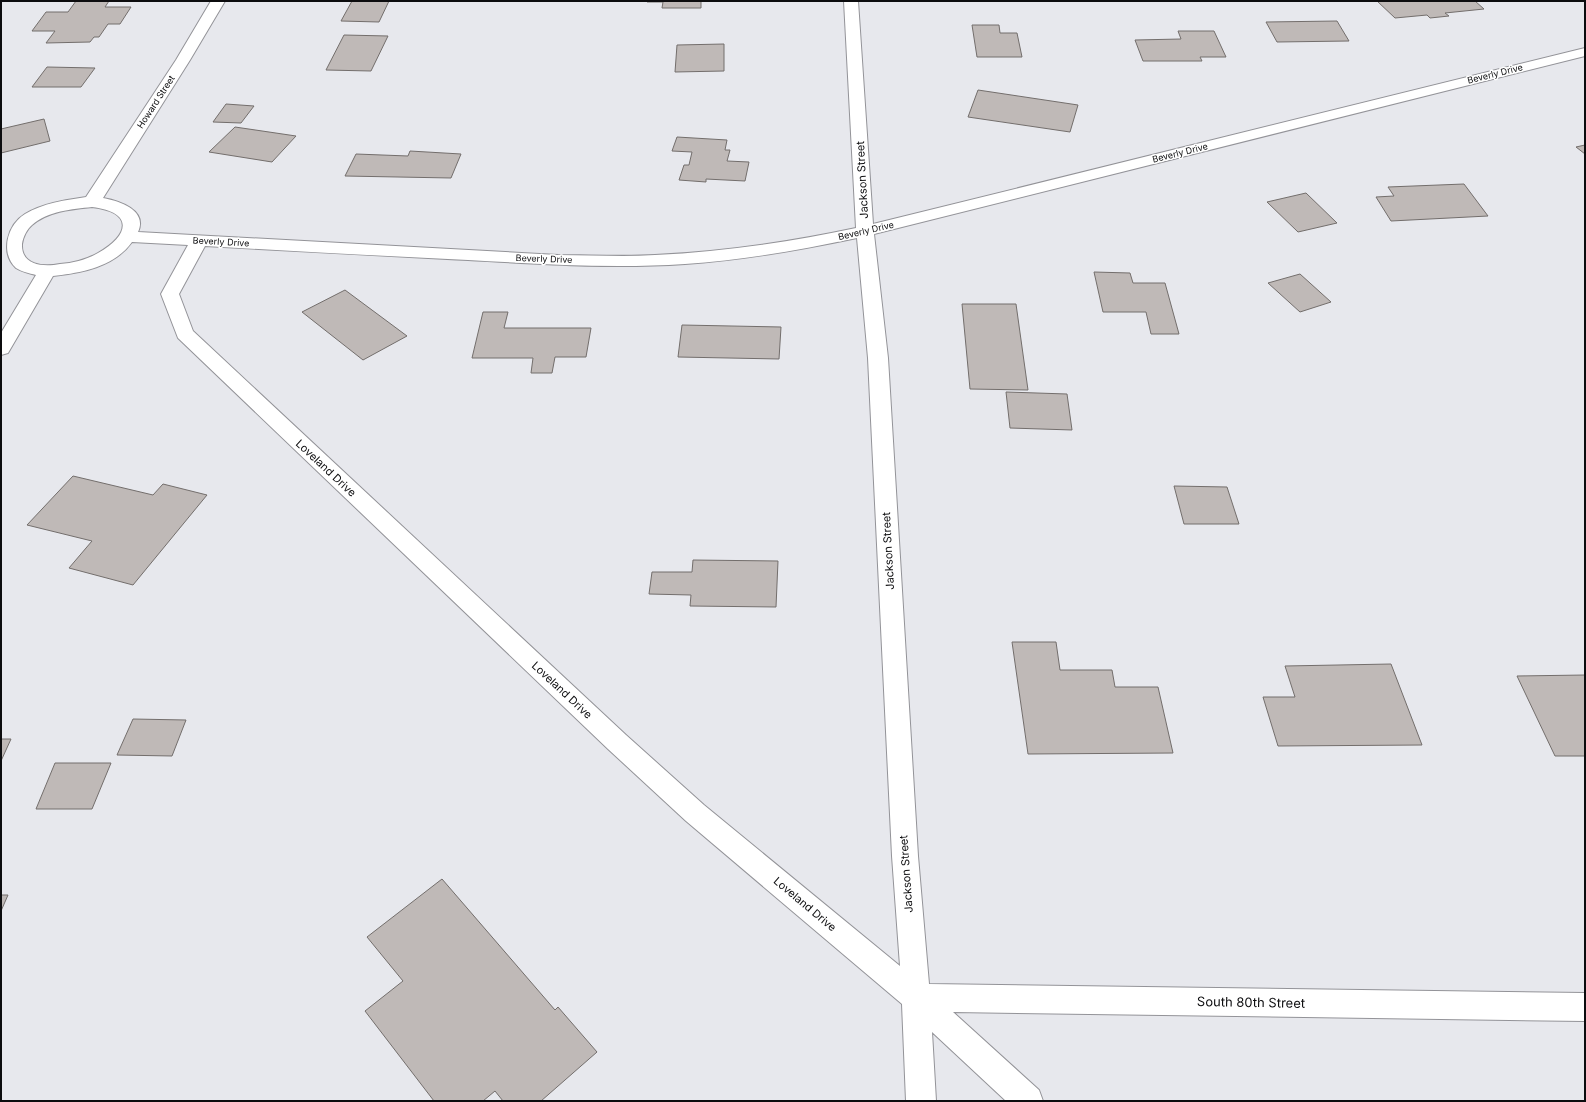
<svg xmlns="http://www.w3.org/2000/svg" width="1586" height="1102" viewBox="0 0 1586 1102" font-family="Inter,sans-serif">
<style>
.building{fill:#bfb9b7;stroke:#736e6c}
.lines{fill:none;stroke-linecap:round;stroke-linejoin:round}
.minor-casing{stroke:#939398;stroke-width:2}
.minor{fill:#fff;fill-rule:evenodd}
.labels{text-anchor:middle;stroke-width:3;stroke-linejoin:round;paint-order:stroke}
.far-street-label{font-size:9px;fill:#0c0c0e;stroke:#fff}
.street-label{font-size:11px;fill:#0c0c0e;stroke:#fff}
.near-street-label{font-size:13px;fill:#0c0c0e;stroke:#fff}
</style>
<rect width="100%" height="100%" fill="#e7e8ed"/>
<!-- building -->
<path class="building" d="M76 1H109L105 7H131L120 24H108L99 37H94L90 42 46 43 55 31H32L46 12H68Z
M352 1H389L379 22 341 21Z
M647 1H701V8H662L663 2H647Z
M1377 1H1475L1484 9 1445 13 1449 16 1430 18 1427 15 1395 18Z
M1337 21 1349 41 1277 42 1266 22Z
M972 25H999L1000 33H1017L1022 57H977Z
M1178 31H1214L1226 57H1200L1202 61H1143L1135 40 1181 39Z
M344 35 388 36 371 71 326 70Z
M724 44V71L675 72 677 45Z
M47 67 95 68 81 87H32Z
M978 90 1078 105 1070 132 968 117Z
M226 104 254 106 241 123 213 122Z
M44 119 50 141 1 153V129Z
M235 127 296 136 272 162 209 152Z
M677 137 727 140 725 150H730L727 161 749 162 745 181 706 179V182L679 180 684 165H689L692 152 672 151Z
M1585 145V154L1576 147Z
M410 151 461 154 451 178 345 176 356 154 408 156Z
M1464 184 1488 216 1391 221 1376 197 1394 196 1388 187Z
M1306 193 1337 223 1298 232 1267 202Z
M1094 272 1130 273 1133 283H1165L1179 334H1151L1146 312H1103Z
M1300 274 1331 302 1300 312 1268 283Z
M345 290 407 336 363 360 302 312Z
M962 304H1016L1028 390 970 389Z
M483 312H508L504 328H591L586 357H555L552 373H531L533 358H472Z
M682 325 781 327 779 359 678 357Z
M1006 392 1067 394 1072 430 1010 428Z
M73 476 153 495 163 484 207 495 133 585 69 568 92 541 27 525Z
M1174 486 1227 487 1239 524H1184Z
M693 560 778 561 776 607 690 606 691 595 649 594 652 572H692Z
M1012 642H1056L1060 670H1112L1115 687H1158L1173 753 1028 754Z
M1391 664 1422 745 1278 746 1263 697H1295L1285 666Z
M1585 675V756H1555L1517 676Z
M133 719 186 720 172 756 117 755Z
M1 739H11L1 761Z
M55 763H111L92 809H36Z
M442 879 555 1010 558 1007 597 1052 541 1101H503L495 1091 483 1101H434L365 1011 403 981 367 937Z
M1 895H8L1 911Z"/>
<g class="lines">
<defs>
<path id="minor" d="M211 1H225L190 60 103 198C119 201 148 210 138 232L558 255C590 255 623 257 655 255 723 252 790 242 856 228L844 1H858L873 224 1585 48V56L874 234 888 358 918 856 929 984 1585 993V1021L953 1012 1039 1090 1043 1101H1006L932 1032 936 1101H906L902 1004 686 821 608 749 178 338 161 294 188 245 132 242C114 267 81 273 53 276L8 353 1 355V333L36 275C29 273 22 272 16 268 0 253 7 225 25 214 43 203 66 200 86 197L176 60ZM92 207C134 212 130 235 98 253 86 260 73 263 60 264 44 267 21 266 22 244 23 237 27 229 32 225 48 211 72 209 92 207ZM857 238 868 358 892 856 900 966 704 805 626 735 193 331 179 294 205 246C292 251 380 256 468 260 540 264 612 269 685 264 743 260 800 250 857 238Z"/>
</defs>
<!-- minor casing -->
<use href="#minor" class="minor-casing"/>
<!-- minor -->
<use href="#minor" class="minor"/>
</g>
<g class="labels">
<!-- far-street labels -->
<g class="far-street-label">
<text transform="translate(1495 74) rotate(-14)" y="3">Beverly Drive</text>
<text transform="translate(156 102) rotate(-57)" y="3">Howard Street</text>
<text transform="translate(1180 153) rotate(-14)" y="3">Beverly Drive</text>
<text transform="translate(866 231) rotate(-13)" y="3">Beverly Drive</text>
<text transform="translate(221 242) rotate(3)" y="3">Beverly Drive</text>
<text transform="translate(544 259) rotate(2)" y="3">Beverly Drive</text>
</g>
<!-- street labels -->
<g class="street-label">
<text transform="translate(862 180) rotate(-93)" y="4">Jackson Street</text>
<text transform="translate(326 468) rotate(43)" y="4">Loveland Drive</text>
<text transform="translate(888 551) rotate(-93)" y="4">Jackson Street</text>
<text transform="translate(562 690) rotate(43)" y="4">Loveland Drive</text>
<text transform="translate(906 874) rotate(-94)" y="4">Jackson Street</text>
<text transform="translate(805 904) rotate(40)" y="4">Loveland Drive</text>
</g>
<!-- near-street labels -->
<g class="near-street-label">
<text transform="translate(1251 1002) rotate(1)" y="5">South 80th Street</text>
</g>
</g>
<!-- border -->
<rect width="1586" height="1102" fill="none" stroke="#0c0c0e" stroke-width="4"/>
</svg>
